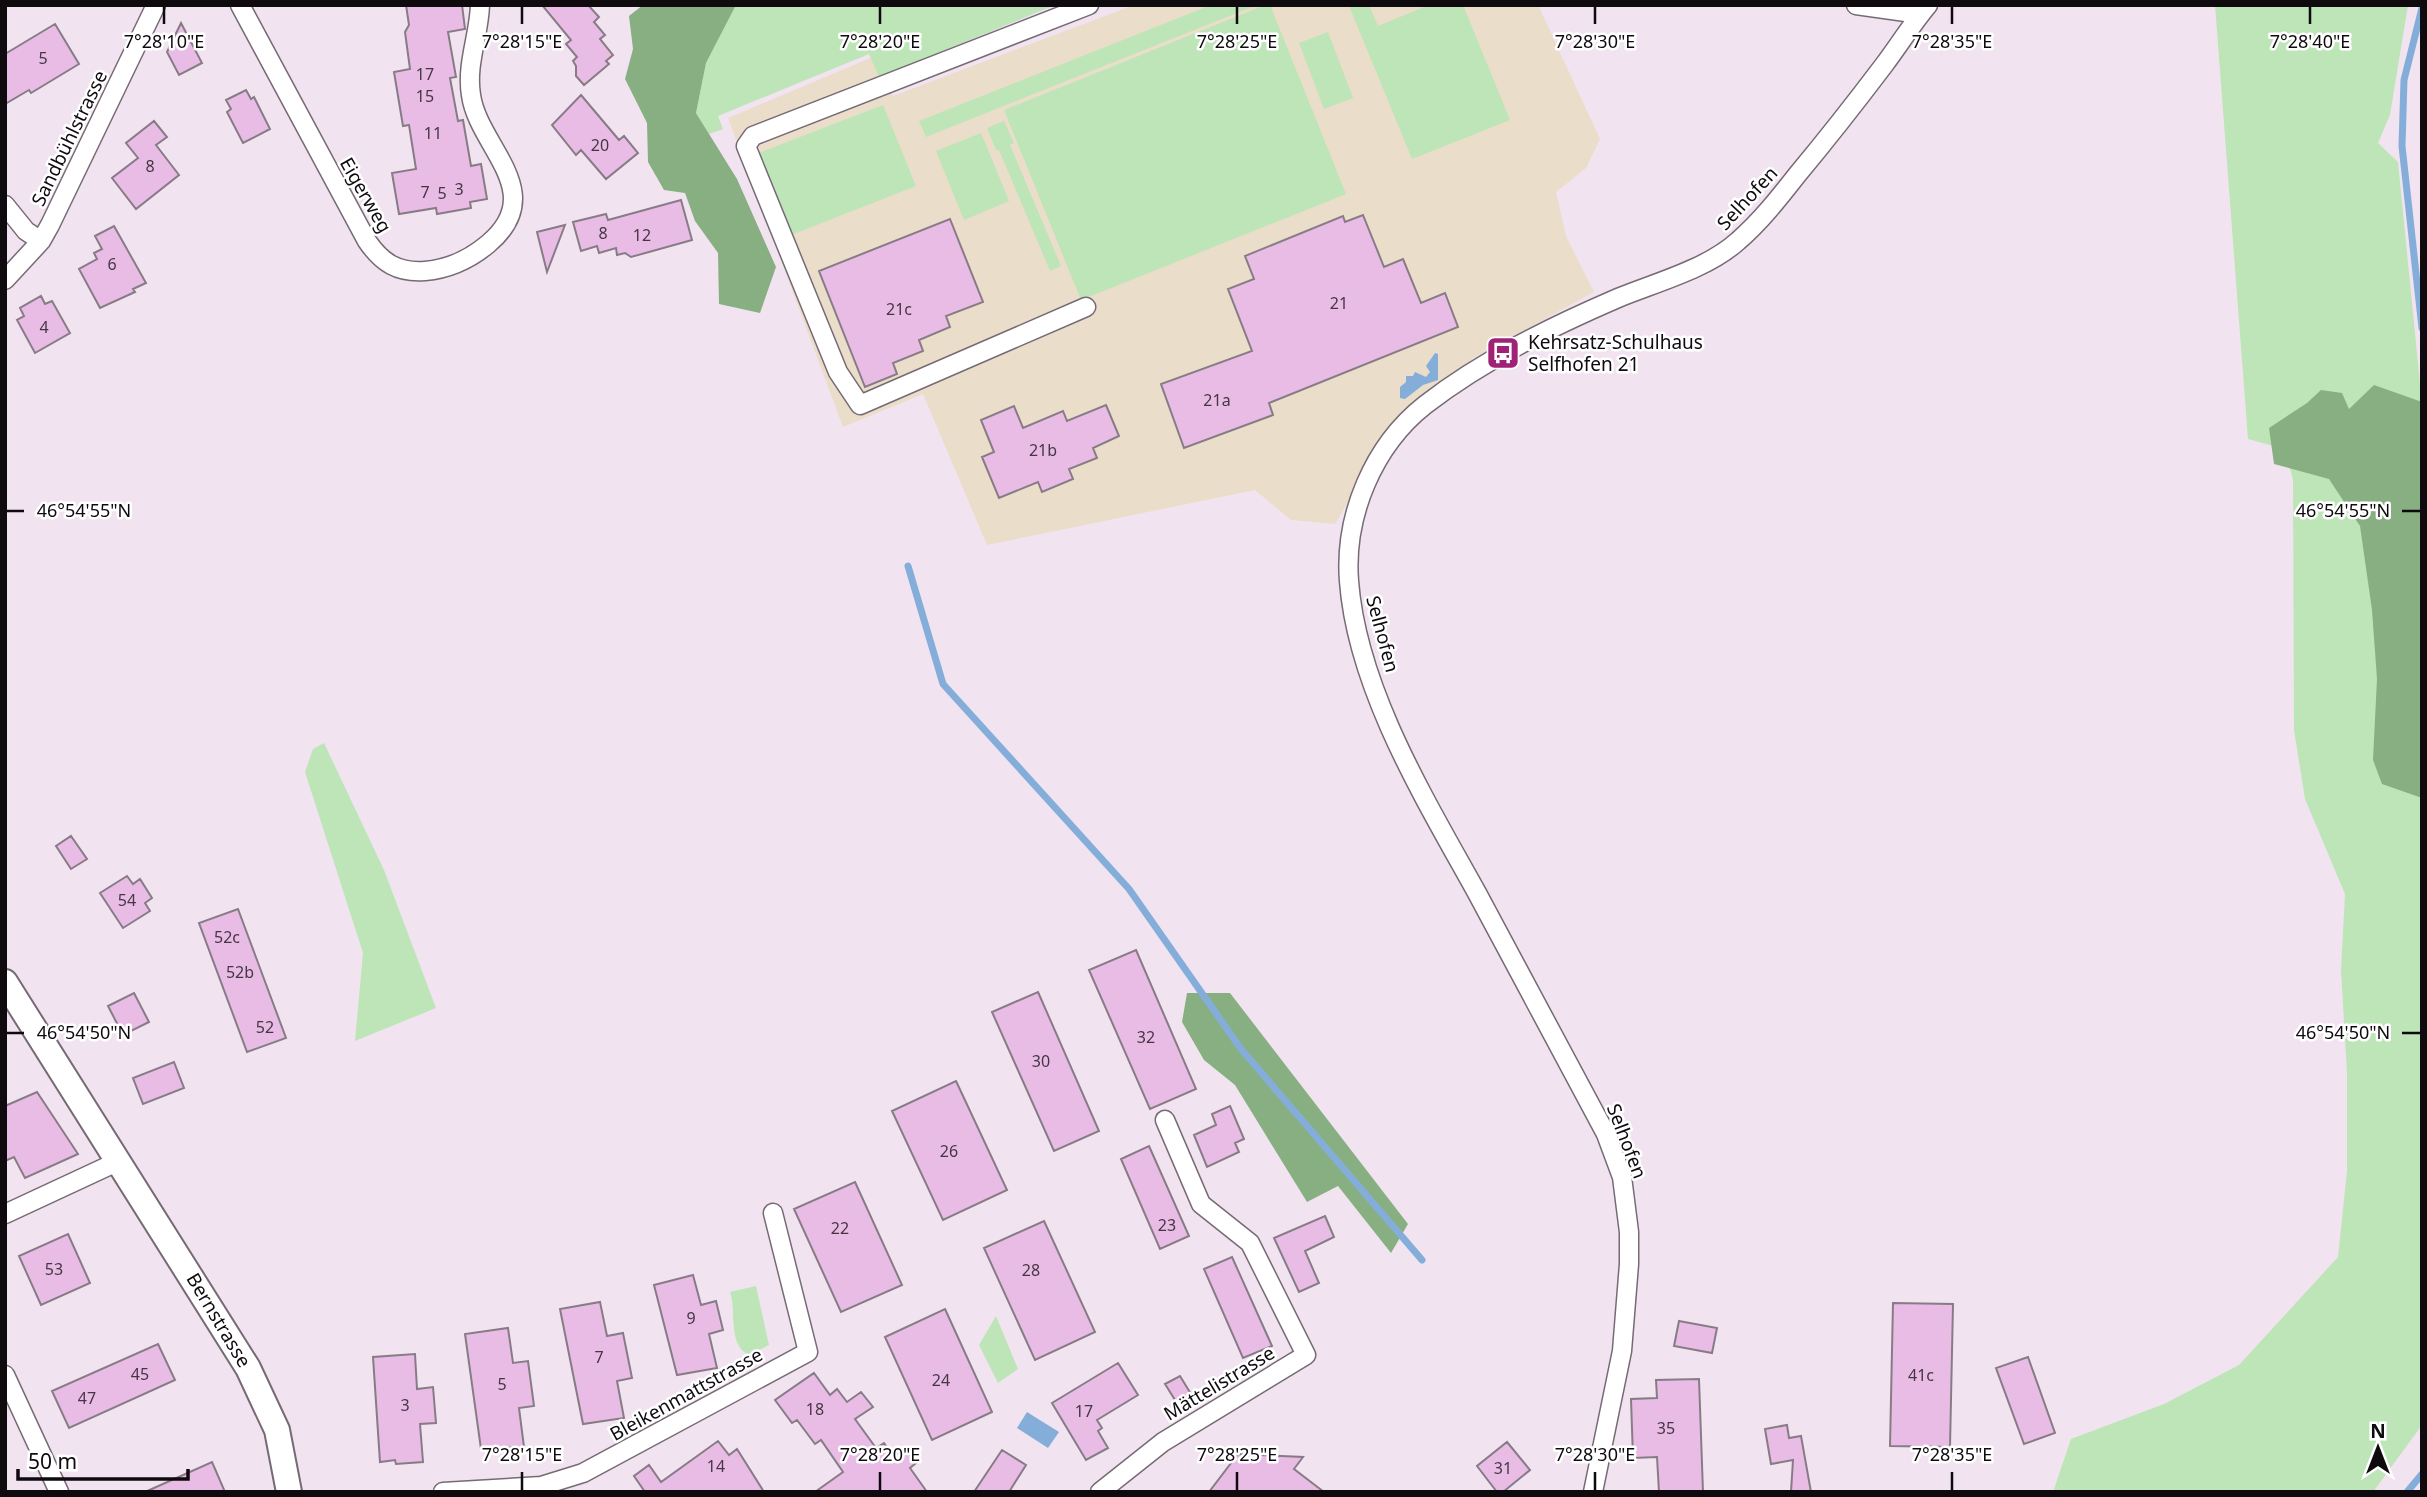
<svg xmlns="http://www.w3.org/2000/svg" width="2427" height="1497" viewBox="0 0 2427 1497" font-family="'Noto Sans',sans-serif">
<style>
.education{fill:#eaddc9}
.green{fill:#bde5b7}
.forest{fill:#88af82}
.water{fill:#84aed9}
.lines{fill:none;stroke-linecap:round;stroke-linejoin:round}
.stream{stroke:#84aed9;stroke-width:7}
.building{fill:#e9bce6;stroke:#877c86;stroke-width:2}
.street-casing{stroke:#766a75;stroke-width:21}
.secondary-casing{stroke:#766a75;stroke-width:28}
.street{stroke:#fff;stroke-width:18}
.secondary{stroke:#fff;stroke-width:24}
.ticks{fill:none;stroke:#0e0a0e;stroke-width:2.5}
.labels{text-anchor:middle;stroke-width:5;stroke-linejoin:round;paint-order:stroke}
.number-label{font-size:16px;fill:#453644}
.street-label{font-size:19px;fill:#0e0a0e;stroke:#fff}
.poi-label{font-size:19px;fill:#0e0a0e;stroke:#fff;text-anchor:start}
.ticks-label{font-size:18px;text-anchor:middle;fill:#0e0a0e;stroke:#fff;stroke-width:5;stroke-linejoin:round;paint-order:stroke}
</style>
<rect width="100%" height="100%" fill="#f1e4f0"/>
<!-- education -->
<path class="education" d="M1134 5H1538L1600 139 1586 168 1556 192 1566 236 1594 292 1473 358 1394 423 1335 524 1291 520 1255 490 987 545 923 394 843 427 728 118 875 56 893 96Z"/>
<!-- green -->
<path class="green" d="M736 5H1055L879 77 869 54 718 116 723 129 709 134 696 113 706 63Z
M1211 5H1257L926 137 919 121Z
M1265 5H1270L1346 194 1081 300 1004 110Z
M1369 5 1378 26 1429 5H1463L1510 120 1412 159 1349 6Z
M2215 5H2408L2390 115 2378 143 2398 162 2422 404V1425L2373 1492H2053L2071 1439 2164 1404 2239 1365 2338 1257 2347 1171V1072L2341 970 2345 894 2305 799 2294 730 2293 480 2285 449 2248 439Z
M1328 32 1353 98 1324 109 1299 43Z
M883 105 916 186 791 235 759 153Z
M1004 121 1014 143 1010 145 1061 266 1050 271 999 150H996L987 128Z
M981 133 1009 201 964 220 936 151Z
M324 743 384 870 436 1008 355 1041 363 953 305 772 313 749Z
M756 1286 769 1345 749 1355C727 1345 737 1311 730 1292Z
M996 1316 1018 1369 998 1383 979 1345Z"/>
<!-- forest -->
<path class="forest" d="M643 5H736L706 63 696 113 737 179 776 267 760 313 719 304 718 253 695 221 685 193 664 190 648 162 647 123 625 79 633 49 629 16Z
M2374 385 2422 402V798L2382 784 2373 760 2377 679 2372 610 2360 526 2329 479 2274 464 2269 428 2307 403 2321 390 2342 393 2349 409Z
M1187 993H1230L1408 1224 1391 1253 1338 1186 1307 1202 1235 1085 1204 1060 1182 1022Z"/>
<!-- water -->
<path class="water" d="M1435 353 1438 354V380L1423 385 1405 399 1400 398V387L1406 382V376H1413L1415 372 1426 377 1430 372 1426 366Z
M1027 1412 1059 1432 1048 1448 1017 1428Z"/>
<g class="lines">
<!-- stream -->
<path class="stream" d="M2422 8 2404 80 2402 146 2422 328
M908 566 943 684 1129 889 1241 1049 1422 1260
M2407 1492 2422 1474"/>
</g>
<!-- building -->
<path class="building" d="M406 5H462L465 29 448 32 456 77 450 78 458 121 463 120 471 166 481 164 487 199 470 202 471 208 437 214 436 208 399 214 392 173 416 169 409 125 403 126 394 72 410 69 405 32 409 25Z
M542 5H588L599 17 594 22 605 35 600 39 613 55 606 61 609 64 584 85 576 76V66L573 61 577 57 566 44 571 40Z
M181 23 202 63 179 75 167 52Z
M55 24 79 64 31 93 29 90 5 104V54Z
M246 90 251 99 254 97 270 129 243 143 227 112 231 109 226 100Z
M581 95 619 140 624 136 638 153 606 179 581 150 576 155 552 125Z
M154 121 167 137 156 145 179 175 136 209 112 178 138 158 126 143Z
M681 200 692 240 631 257 625 253 617 255 616 248 599 253 597 246 581 251 573 222 606 214 608 220Z
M1363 215 1384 267 1403 259 1421 303 1445 293 1458 327 1269 403 1273 415 1184 448 1161 384 1252 351 1228 289 1254 279 1245 256 1343 216 1345 222Z
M950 219 983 302 946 316 950 327 919 340 923 351 893 363 897 374 865 387 819 271Z
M565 225 547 272 537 232Z
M114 226 146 283 133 289 135 292 100 308 79 269 97 259 94 253 102 249 95 236Z
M41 296 45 304 52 301 70 333 35 353 17 320 24 316 20 308Z
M1106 405 1119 436 1093 448 1097 458 1069 469 1073 479 1042 492 1038 482 999 498 982 457 994 452 981 420 1014 406 1023 428 1063 411 1067 421Z
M71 836 87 859 71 869 56 846Z
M127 876 133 884 140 879 152 898 145 903 150 911 123 928 100 893Z
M238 909 286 1038 247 1052 199 923Z
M1136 950 1196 1089 1150 1109 1089 970Z
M1038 992 1099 1131 1054 1151 992 1012Z
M134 993 149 1022 123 1035 108 1006Z
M174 1062 184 1088 143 1104 133 1078Z
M956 1081 1007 1190 943 1220 892 1111Z
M37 1092 78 1154 25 1178 14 1157 5 1161V1106Z
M1230 1106 1244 1139 1235 1143 1239 1152 1207 1167 1194 1135 1216 1125 1212 1114Z
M1149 1146 1189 1236 1160 1249 1121 1159Z
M855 1182 902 1285 841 1312 794 1209Z
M1325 1216 1334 1237 1305 1251 1319 1283 1299 1292 1274 1238Z
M1044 1221 1095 1332 1035 1360 984 1248Z
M68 1234 90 1283 41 1305 19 1256Z
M1232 1257 1272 1346 1243 1358 1204 1269Z
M693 1275 701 1305 716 1301 723 1330 709 1334 717 1368 677 1375 654 1285Z
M600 1302 607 1336 623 1333 632 1378 617 1381 624 1418 583 1424 560 1309Z
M1893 1303 1953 1304 1950 1447 1890 1446Z
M945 1309 992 1412 932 1440 885 1337Z
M1679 1321 1717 1328 1712 1353 1674 1346Z
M508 1328 513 1363 528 1361 534 1406 519 1408 524 1447 481 1449 465 1334Z
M158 1344 175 1380 69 1428 52 1391Z
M415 1354 417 1389 433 1387 436 1423 420 1424 423 1462 396 1464 395 1460 380 1462 373 1357Z
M2028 1357 2055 1433 2024 1444 1996 1368Z
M1118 1363 1138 1395 1097 1420 1102 1428 1098 1431 1108 1448 1086 1460 1052 1403Z
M814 1373 830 1395 837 1389 847 1402 861 1392 873 1407 855 1419 876 1448 884 1443 894 1457 905 1448 916 1463 910 1468 927 1492H815L843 1472 821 1440 815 1444 797 1420 792 1423 775 1400Z
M1180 1376 1194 1399 1180 1408 1165 1384Z
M1699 1379 1703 1492H1659L1657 1457 1633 1458 1631 1399 1657 1398 1656 1380Z
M1787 1425 1789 1438 1801 1436 1811 1492H1791L1793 1460 1771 1464 1765 1429Z
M718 1441 729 1455 737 1449 764 1492H645L634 1476 649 1465 661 1482Z
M1507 1442 1530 1470 1503 1492H1497L1477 1466Z
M1002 1450 1026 1465 1009 1492H974Z
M1238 1454 1303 1457 1294 1469 1324 1492H1209Z
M212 1462 225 1492H145Z"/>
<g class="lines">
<defs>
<path id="street" d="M240 5 367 241C382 263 398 273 425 271 449 269 470 259 488 244 550 192 478 147 471 95 466 64 479 36 480 5
M1856 5 1920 14
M5 205 26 231 41 241
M5 280 41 241 50 225 156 5
M1086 307 860 405 838 372 746 146 753 136 1089 5
M5 1214 119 1161
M5 1375 59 1492
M443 1492 541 1486 583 1473 808 1352 773 1213
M1100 1492 1163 1442 1306 1355 1250 1243 1201 1204 1165 1120
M1593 1492 1622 1351 1629 1264V1232L1622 1177 1606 1134C1563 1054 1520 974 1477 893 1426 801 1357 689 1349 581 1344 516 1373 446 1425 405 1483 360 1551 327 1618 298 1657 282 1707 269 1738 241 1760 222 1779 198 1797 175 1827 139 1856 102 1884 65 1899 45 1912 24 1928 5"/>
<path id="secondary" d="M5 982 248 1368 277 1430 289 1492"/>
</defs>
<!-- street casing -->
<use href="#street" class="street-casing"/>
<!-- secondary casing -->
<use href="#secondary" class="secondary-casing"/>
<!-- street -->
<use href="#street" class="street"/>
<!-- secondary -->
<use href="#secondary" class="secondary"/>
</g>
<!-- ticks -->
<path class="ticks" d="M164 7V24M522 7V24M880 7V24M1237 7V24M1595 7V24M1952 7V24M2310 7V24M7 511H24M2402 511H2420M7 1033H24M2402 1033H2420M522 1472V1490M880 1472V1490M1237 1472V1490M1595 1472V1490M1952 1472V1490"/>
<!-- icons -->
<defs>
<symbol id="bus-square" viewBox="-11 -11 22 22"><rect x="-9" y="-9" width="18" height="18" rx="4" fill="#9f2276" stroke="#fff"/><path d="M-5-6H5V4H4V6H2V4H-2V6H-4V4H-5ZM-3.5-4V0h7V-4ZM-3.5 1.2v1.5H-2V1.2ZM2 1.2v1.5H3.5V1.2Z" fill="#fff"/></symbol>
</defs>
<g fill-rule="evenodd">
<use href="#bus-square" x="1484" y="334" width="38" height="38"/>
</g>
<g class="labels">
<!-- number labels -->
<g class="number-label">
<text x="43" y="64">5</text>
<text x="425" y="80">17</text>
<text x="425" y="102">15</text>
<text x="433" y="139">11</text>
<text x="600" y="151">20</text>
<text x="150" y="172">8</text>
<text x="459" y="195">3</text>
<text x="425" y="198">7</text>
<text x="442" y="199">5</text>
<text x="603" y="239">8</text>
<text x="642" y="241">12</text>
<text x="112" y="270">6</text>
<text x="1339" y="309">21</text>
<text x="899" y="315">21c</text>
<text x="44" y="333">4</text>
<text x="1217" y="406">21a</text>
<text x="1043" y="456">21b</text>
<text x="127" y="906">54</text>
<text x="227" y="943">52c</text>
<text x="240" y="978">52b</text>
<text x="265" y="1033">52</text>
<text x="1146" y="1043">32</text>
<text x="1041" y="1067">30</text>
<text x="949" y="1157">26</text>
<text x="1167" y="1231">23</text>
<text x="840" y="1234">22</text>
<text x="54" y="1275">53</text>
<text x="1031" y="1276">28</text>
<text x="691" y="1324">9</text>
<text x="599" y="1363">7</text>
<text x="140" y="1380">45</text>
<text x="1921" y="1381">41c</text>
<text x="941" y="1386">24</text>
<text x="502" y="1390">5</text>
<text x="87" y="1404">47</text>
<text x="405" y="1411">3</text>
<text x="815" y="1415">18</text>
<text x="1084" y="1417">17</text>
<text x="1666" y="1434">35</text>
<text x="716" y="1472">14</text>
<text x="1503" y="1474">31</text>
</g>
<!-- street labels -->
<g class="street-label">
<text transform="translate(69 138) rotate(-64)" y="7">Sandbühlstrasse</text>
<text transform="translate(366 195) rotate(60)" y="7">Eigerweg</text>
<text transform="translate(1747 198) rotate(-47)" y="7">Selhofen</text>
<text transform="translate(1383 634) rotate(75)" y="7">Selhofen</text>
<text transform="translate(1627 1141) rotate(69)" y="7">Selhofen</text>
<text transform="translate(219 1320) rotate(59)" y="7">Bernstrasse</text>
<text transform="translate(1219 1383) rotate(-31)" y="7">Mättelistrasse</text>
<text transform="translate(686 1394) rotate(-29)" y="7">Bleikenmattstrasse</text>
</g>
<!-- poi labels -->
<g class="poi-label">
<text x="1528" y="349">Kehrsatz-Schulhaus<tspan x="1528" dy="22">Selfhofen 21</tspan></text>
</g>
</g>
<g class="ticks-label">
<text x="164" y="48">7°28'10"E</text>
<text x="522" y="48">7°28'15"E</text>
<text x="880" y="48">7°28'20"E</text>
<text x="1237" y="48">7°28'25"E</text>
<text x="1595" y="48">7°28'30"E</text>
<text x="1952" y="48">7°28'35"E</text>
<text x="2310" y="48">7°28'40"E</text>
<text x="84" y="517">46°54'55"N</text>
<text x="2343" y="517">46°54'55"N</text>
<text x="84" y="1039">46°54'50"N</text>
<text x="2343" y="1039">46°54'50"N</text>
<text x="522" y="1461">7°28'15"E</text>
<text x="880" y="1461">7°28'20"E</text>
<text x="1237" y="1461">7°28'25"E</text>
<text x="1595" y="1461">7°28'30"E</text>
<text x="1952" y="1461">7°28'35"E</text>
</g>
<!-- border -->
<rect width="2427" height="1497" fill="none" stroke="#0e0a0e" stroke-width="14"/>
<!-- north arrow -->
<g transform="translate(2378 1448)" stroke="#ffffff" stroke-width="5" paint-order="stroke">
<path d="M0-5L12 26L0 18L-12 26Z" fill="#0e0a0e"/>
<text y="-10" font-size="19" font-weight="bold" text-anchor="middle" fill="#0e0a0e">N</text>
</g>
<!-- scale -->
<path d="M18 1469v10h170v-10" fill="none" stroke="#0e0a0e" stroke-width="3.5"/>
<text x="28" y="1469" font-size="21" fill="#0e0a0e" stroke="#ffffff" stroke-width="5" paint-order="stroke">50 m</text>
</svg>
